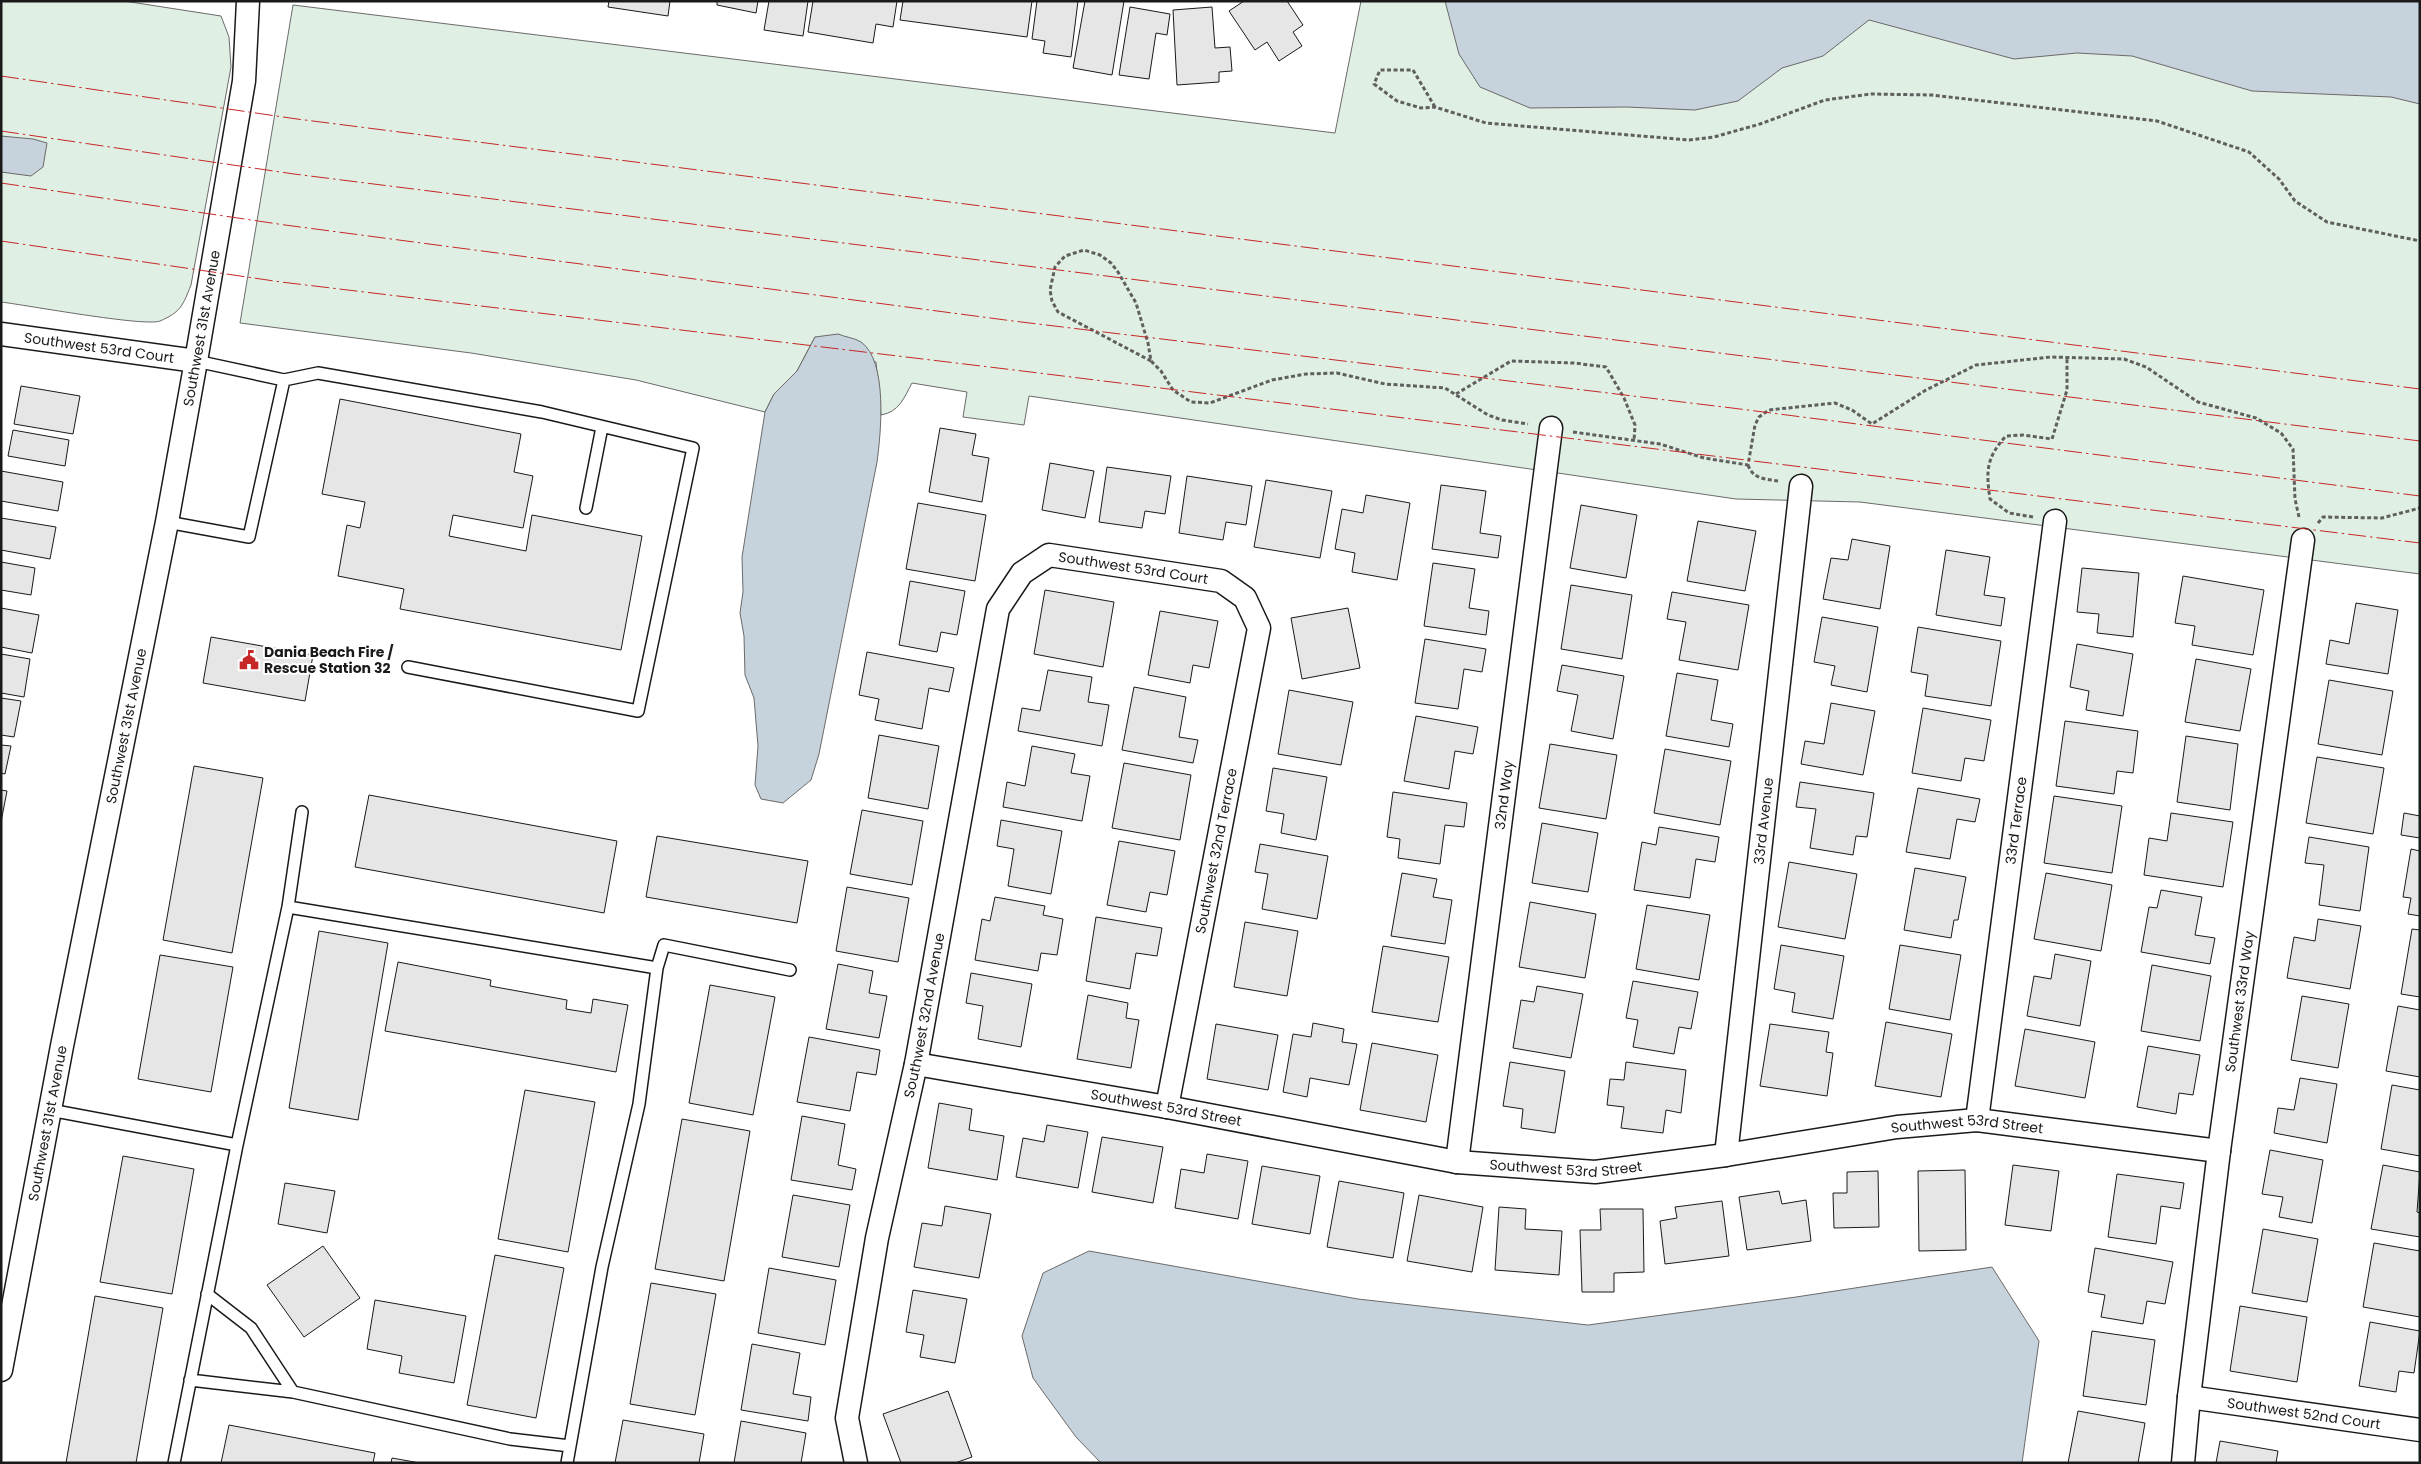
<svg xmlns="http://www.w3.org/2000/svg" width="2421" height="1464" viewBox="0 0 2421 1464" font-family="Poppins,sans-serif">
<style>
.green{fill:#e0efe3;stroke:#6a6a6a}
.water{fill:#c6d2dc;stroke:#6a6a6a}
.building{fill:#e6e6e6;stroke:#1a1a1a}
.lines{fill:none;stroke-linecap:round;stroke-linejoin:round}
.service-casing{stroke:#1a1a1a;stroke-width:14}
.minor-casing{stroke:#1a1a1a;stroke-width:25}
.path{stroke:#5f5f5f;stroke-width:3;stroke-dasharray:4 2.5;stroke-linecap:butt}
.service{stroke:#fff;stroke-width:11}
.minor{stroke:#fff;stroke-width:22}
.power{stroke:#c62828;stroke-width:1;stroke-dasharray:18 4 2.5 4;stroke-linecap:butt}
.labels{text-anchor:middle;stroke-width:4;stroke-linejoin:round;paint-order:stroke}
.street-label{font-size:14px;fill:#1a1a1a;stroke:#fff}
.poi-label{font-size:14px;font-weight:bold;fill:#1a1a1a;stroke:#fff;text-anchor:start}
</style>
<rect width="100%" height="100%" fill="#fff"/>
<!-- green -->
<path class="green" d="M1 1H124L221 16 229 37 231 67 191 285C183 305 181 312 160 321 145 327 26 305 1 302Z
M1361 1H2420V574L1860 502 1736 499 1029 396 1024 425 963 417 967 392 912 383C904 398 899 412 881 415L876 362 815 337 797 371 774 394 765 412 636 380 471 353 240 323 293 5 1335 133Z"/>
<!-- water -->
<path class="water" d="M1445 1H2420V104L2391 97 2252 91 2132 56 2077 53 2014 59 1869 20 1823 56 1782 68 1738 101 1695 110 1626 107 1530 108 1480 87 1459 54Z
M1 136 33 139 47 143 43 167 31 176 1 172Z
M838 334C845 337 855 338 861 342 888 361 881 433 877 462L819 754 811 780 783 803 761 799 755 785 758 746 754 698 745 675 744 636 740 613 743 592 742 557 765 412 774 394 797 371 815 337Z
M1089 1251 1358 1299 1588 1325 1796 1297 1992 1267 2039 1341 2022 1463H1101L1076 1437 1033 1378 1022 1336 1043 1273Z"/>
<!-- building -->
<path class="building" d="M609 1H670L668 16 608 7Z
M717 1H758L756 13 717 5Z
M769 1H808L803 36 764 30Z
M813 1H897L893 27 876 24 873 43 808 32Z
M903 1H1032L1027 37 900 20Z
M1037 1H1078L1071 57 1043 53 1045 41 1032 39Z
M1085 1H1124L1112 75 1073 68Z
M1244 1H1287L1303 25 1293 32 1302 46 1279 61 1267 42 1255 50 1229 11Z
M1130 7 1170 14 1167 35 1156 33 1149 79 1119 75Z
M1212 7 1215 48 1230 47 1232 71 1219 72V82L1177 85 1173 10Z
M21 386 80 396 73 434 14 424Z
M340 399 521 434 514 472 533 476 523 528 453 515 449 536 526 551 532 515 642 536 621 650 400 609 404 589 338 576 347 525 360 528 365 502 322 494Z
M940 428 976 434 972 455 989 458 982 502 929 492Z
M13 430 69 440 65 466 8 456Z
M1050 463 1094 471 1085 518 1042 510Z
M1107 467 1171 476 1165 514 1145 511 1142 528 1099 522Z
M1 471 63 482 58 511 1 501Z
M1187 476 1252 486 1246 525 1226 522 1223 540 1179 533Z
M1266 480 1332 491 1320 558 1254 547Z
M1441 485 1486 491 1480 533 1501 536 1498 558 1432 549Z
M1366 495 1410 503 1397 580 1352 572 1355 553 1335 549 1342 509 1363 513Z
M918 503 986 515 975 581 906 569Z
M1581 505 1637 515 1626 578 1570 568Z
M1 518 56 527 50 559 1 550Z
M1698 521 1756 531 1745 591 1687 581Z
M1852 539 1890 546 1880 609 1823 599 1831 558 1848 560Z
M1946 550 1990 557 1984 595 2005 598 2001 626 1936 615Z
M1 562 35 568 31 595 1 590Z
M1433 563 1475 569 1469 608 1489 611 1486 635 1424 626Z
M2082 568 2139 573 2133 637 2097 633 2099 614 2077 612Z
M2183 576 2264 590 2253 655 2192 645 2195 626 2175 623Z
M910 581 965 591 957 635 941 632 937 652 899 645Z
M1571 585 1632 595 1622 659 1561 649Z
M1045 590 1114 602 1103 667 1034 654Z
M1672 592 1749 605 1738 670 1679 660 1686 622 1667 619Z
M2356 603 2398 610 2388 674 2326 664 2330 640 2349 644Z
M1 608 39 615 32 653 1 647Z
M1348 608 1360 668 1302 679 1291 618Z
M1160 611 1218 621 1209 668 1193 665 1190 683 1148 675Z
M1822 617 1878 627 1867 692 1831 685 1835 666 1814 662Z
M1918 627 2001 641 1991 706 1925 696 1928 675 1911 672Z
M211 637 313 655 305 701 203 683Z
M1425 639 1486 649 1482 672 1464 669 1458 709 1415 703Z
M2077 644 2133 654 2123 716 2086 710 2089 691 2070 687Z
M867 652 954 668 949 692 929 688 922 729 875 720 879 699 859 695Z
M1 654 30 659 24 697 1 693Z
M2196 659 2251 669 2240 731 2185 722Z
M1562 665 1624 676 1613 739 1571 731 1578 695 1557 691Z
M1048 670 1092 677 1088 702 1109 705 1102 746 1018 731 1022 708 1040 711Z
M1677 673 1718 680 1711 720 1733 724 1729 747 1666 736Z
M2329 680 2393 691 2382 755 2318 744Z
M1134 687 1186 697 1179 737 1198 740 1193 763 1122 750Z
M1289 690 1353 702 1341 765 1278 754Z
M1 698 21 701 14 737 1 735Z
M1831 703 1875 711 1863 775 1801 764 1805 741 1824 744Z
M1923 708 1991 720 1984 761 1965 758 1961 781 1912 773Z
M1416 716 1478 727 1473 754 1455 751 1449 789 1404 781Z
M2065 721 2138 731 2133 773 2117 771 2114 794 2056 786Z
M879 735 939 746 928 809 868 798Z
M2186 736 2238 744 2230 810 2177 802Z
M1550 744 1617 755 1606 819 1539 808Z
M1 745 11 746 5 774 1 773Z
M1032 746 1075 754 1071 773 1090 776 1082 821 1003 807 1007 782 1025 786Z
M1665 749 1731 761 1720 825 1654 813Z
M2317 757 2384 768 2373 834 2306 823Z
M1124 763 1191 775 1180 840 1112 828Z
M194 766 263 778 232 953 163 940Z
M1273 768 1327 777 1316 840 1281 833 1284 814 1266 811Z
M1800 782 1874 793 1867 837 1856 836 1853 855 1810 848 1816 809 1796 807Z
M1918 788 1980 799 1975 822 1957 819 1950 859 1906 852Z
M1 790 7 791 1 822Z
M1393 792 1467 803 1464 827 1445 825 1440 864 1398 858 1400 839 1387 837Z
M369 795 617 841 604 913 355 867Z
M2054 796 2122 806 2112 873 2044 863Z
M862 810 923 821 912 885 850 874Z
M2171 813 2233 822 2223 887 2144 875 2149 838 2167 841Z
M2404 813 2420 816V838L2401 835Z
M1001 820 1062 831 1051 894 1008 886 1014 849 997 846Z
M1542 823 1598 833 1588 892 1532 883Z
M1659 827 1719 837 1715 862 1696 859 1690 898 1634 890 1642 842 1656 845Z
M657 836 808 861 797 923 646 897Z
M2309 837 2369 847 2360 911 2319 905 2324 865 2305 863Z
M1119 841 1175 851 1167 895 1150 892 1146 912 1107 905Z
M1260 844 1328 856 1317 919 1262 909 1268 874 1255 872Z
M2411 849 2420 851V916L2408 914 2411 898 2403 897Z
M1789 862 1857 874 1845 939 1778 927Z
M1915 868 1966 877 1958 920H1954L1951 938 1904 930Z
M1402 873 1437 879 1433 897 1452 900 1445 944 1391 936Z
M2046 873 2112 885 2101 951 2034 939Z
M847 887 909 898 898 962 836 951Z
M2161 890 2202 897 2195 935 2215 938 2210 964 2141 952 2149 907 2157 908Z
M995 897 1045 906 1043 915 1063 919 1057 955 1041 953 1038 971 975 960 982 919 990 921Z
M1530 902 1596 914 1585 978 1519 967Z
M1647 905 1710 915 1699 980 1636 969Z
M1096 917 1162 928 1157 956 1136 953 1130 989 1086 981Z
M2318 919 2361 926 2350 989 2287 978 2294 937 2315 941Z
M1245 922 1298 931 1287 996 1234 987Z
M2412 929 2420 930V997L2401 994Z
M319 931 388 943 358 1120 289 1108Z
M1781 945 1844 956 1833 1019 1792 1012 1795 993 1774 989Z
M1900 945 1961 955 1950 1020 1889 1009Z
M1383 946 1449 957 1438 1022 1372 1012Z
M2055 954 2091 961 2080 1026 2027 1016 2034 976 2051 979Z
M160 955 233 967 211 1092 138 1079Z
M398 962 491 980 490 986 567 1000 566 1009 591 1013 593 999 628 1005 616 1072 385 1031Z
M838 964 873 971 869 993 887 996 879 1038 826 1029Z
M2152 965 2211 976 2200 1041 2141 1031Z
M971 973 1032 984 1021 1047 978 1039 983 1006 966 1003Z
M1633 981 1698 992 1691 1029 1679 1027 1674 1054 1633 1047 1638 1020 1626 1018Z
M710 985 775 997 753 1115 689 1103Z
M1537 986 1583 994 1571 1058 1513 1048 1521 1000 1534 1002Z
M1088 995 1128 1003 1126 1018 1139 1020 1131 1068 1077 1059Z
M2302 996 2349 1004 2338 1068 2291 1060Z
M2398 1006 2420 1010V1077L2386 1071Z
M1886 1022 1952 1034 1941 1097 1875 1086Z
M1313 1023 1344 1029 1342 1042 1357 1044 1349 1085 1310 1078 1307 1097 1283 1092 1293 1034 1311 1037Z
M1216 1024 1278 1035 1268 1090 1207 1079Z
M1770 1024 1829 1032 1826 1052 1833 1053 1827 1096 1760 1086Z
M2025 1029 2095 1042 2085 1098 2015 1086Z
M809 1037 880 1050 876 1075 857 1072 850 1111 797 1102Z
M1372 1043 1438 1055 1426 1122 1360 1110Z
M2148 1046 2200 1055 2193 1095 2179 1093 2176 1114 2137 1107Z
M1510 1062 1565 1071 1555 1133 1521 1128 1523 1109 1503 1106Z
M1626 1062 1686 1070 1681 1113 1666 1110 1663 1133 1621 1128 1624 1107 1607 1105 1610 1079 1624 1080Z
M2300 1078 2337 1084 2327 1143 2274 1133 2278 1108 2294 1110Z
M2392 1085 2420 1090V1156L2381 1149Z
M525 1090 595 1102 568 1252 498 1239Z
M939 1103 972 1109 969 1130 1004 1136 997 1180 928 1168Z
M802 1116 845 1124 838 1165 856 1169 852 1190 791 1180Z
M682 1119 750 1131 724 1281 655 1269Z
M1047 1125 1088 1132 1078 1188 1016 1177 1023 1138 1044 1142Z
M1102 1137 1163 1147 1153 1203 1092 1192Z
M2270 1150 2323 1160 2312 1223 2279 1217 2283 1197 2262 1194Z
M1207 1154 1248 1161 1238 1219 1175 1208 1181 1169 1204 1173Z
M123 1156 194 1169 172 1294 100 1282Z
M2013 1165 2059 1171 2051 1231 2005 1225Z
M2383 1165 2420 1172 2417 1212 2420 1213V1237L2371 1229Z
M1262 1166 1320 1176 1310 1234 1252 1224Z
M1965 1170 1966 1250 1919 1251 1918 1171Z
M1878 1171 1879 1227 1834 1228 1833 1193H1847V1172Z
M2117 1174 2184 1183 2180 1209 2161 1206 2156 1244 2108 1237Z
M1339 1181 1404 1193 1393 1258 1327 1247Z
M285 1183 335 1191 327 1233 278 1224Z
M1779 1191 1782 1204 1806 1200 1811 1241 1747 1250 1739 1197Z
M793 1195 850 1205 839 1267 782 1257Z
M1419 1195 1483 1207 1472 1272 1407 1261Z
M1722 1201 1729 1256 1665 1264 1660 1221 1677 1218 1675 1207Z
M945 1206 991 1214 979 1278 914 1267 922 1223 942 1226Z
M1499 1207 1526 1209 1525 1229 1562 1231 1559 1275 1495 1270Z
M1600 1209H1643L1644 1272 1614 1273V1292H1582L1580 1230H1601Z
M2263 1229 2318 1239 2307 1302 2252 1293Z
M2374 1243 2420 1251V1317L2363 1307Z
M323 1246 360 1298 304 1337 267 1285Z
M2095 1248 2173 1262 2165 1304 2147 1301 2143 1324 2101 1317 2105 1295 2088 1292Z
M495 1255 564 1268 536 1418 467 1405Z
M769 1268 836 1280 825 1345 758 1333Z
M651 1283 716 1294 695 1415 630 1404Z
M913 1290 967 1299 955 1363 920 1357 924 1335 906 1332Z
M95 1296 163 1308 136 1463H66Z
M375 1300 466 1316 454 1383 399 1373 402 1356 367 1349Z
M2240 1306 2307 1317 2297 1382 2230 1371Z
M2370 1322 2420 1331 2414 1373 2399 1371 2396 1392 2359 1386Z
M2092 1331 2155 1340 2146 1405 2083 1396Z
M752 1344 800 1353 793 1394 811 1397 808 1421 741 1410Z
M948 1391 972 1457 955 1463H901L883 1414Z
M2078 1411 2145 1423 2138 1463H2068Z
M623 1420 704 1434 699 1463H615Z
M741 1421 806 1433 801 1463H734Z
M229 1425 375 1453 373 1463H221Z
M2220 1441 2278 1451 2276 1463H2216Z
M392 1458 420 1463H391Z"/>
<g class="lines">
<defs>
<path id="service" d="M196 361 284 380 318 373 542 412 693 448 638 711 408 667
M586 508 602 427
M167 522 249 537 284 380
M302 812 288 907 657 968
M50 1110 237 1145 174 1463
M237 1145 288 907
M207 1294 251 1328 293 1392
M190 1380 293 1392 510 1439 570 1446 567 1463
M570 1446 602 1267 639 1104 657 968 664 945 790 970"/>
<g id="minor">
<path id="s1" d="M1 334 196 361"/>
<path id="s2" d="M916 1064 1167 1107 1457 1162 1595 1172 1726 1155 1897 1127 1977 1120 2219 1151"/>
<path id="s3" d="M1977 1120 2055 521"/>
<path id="s4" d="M1726 1155 1801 486"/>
<path id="s5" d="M1457 1162 1551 428"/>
<path id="s6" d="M1 1370 62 1046 167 522 196 361 244 81 248 1"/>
<path id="s7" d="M2189 1397 2420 1430"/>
<path id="s8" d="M856 1463 847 1418 877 1238 916 1064 998 609 1022 573 1049 555 1221 581 1245 598 1259 628 1167 1107"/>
<path id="s9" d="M2183 1463 2189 1397 2219 1151 2303 540"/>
</g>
</defs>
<!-- service casing -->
<use href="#service" class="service-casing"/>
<!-- minor casing -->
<use href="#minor" class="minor-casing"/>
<!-- path -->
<path class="path" d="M1435 107 1413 70H1380L1374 84 1397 101 1421 108 1435 107 1486 123 1689 140 1714 137 1760 124 1825 100 1871 94 1932 95 2157 121 2249 152 2279 179 2295 201 2327 222 2420 241
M1151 361 1058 312 1052 301 1050 290 1055 267 1065 256 1084 250 1100 255 1111 263 1118 272 1136 303 1148 343 1151 361 1161 371 1173 390 1191 402 1210 403 1272 380 1306 374 1337 373 1385 384 1445 388 1488 415 1502 420 1528 424
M1456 394 1511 361 1574 363 1606 367 1624 398 1635 425 1634 441
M1573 432 1660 444 1704 458 1748 465 1755 425 1759 417 1769 410 1835 403 1852 410 1872 424 1926 390 1976 365 2051 357 2124 359 2146 367 2198 402 2256 418 2281 433 2293 449 2295 499 2299 517
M1748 465C1753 479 1765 479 1778 481
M2033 517 2009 513 1990 499C1986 471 1986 458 2006 436L2023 435 2052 439 2067 390V357
M2318 523 2323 517 2382 518 2420 508"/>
<!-- service -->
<use href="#service" class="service"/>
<!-- minor -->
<use href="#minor" class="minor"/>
<!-- power -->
<path class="power" d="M1 76 297 119 2420 389
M1 131 294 174 2420 441
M1 183 285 225 1013 321 1732 408 2420 496
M1 241 281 282 1006 369 2420 543"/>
</g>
<!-- icons -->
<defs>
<symbol id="civic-bare" viewBox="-9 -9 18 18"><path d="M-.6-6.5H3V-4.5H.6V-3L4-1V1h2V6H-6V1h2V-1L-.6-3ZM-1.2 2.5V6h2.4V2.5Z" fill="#c62828" stroke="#fff" stroke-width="2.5" paint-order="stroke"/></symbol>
</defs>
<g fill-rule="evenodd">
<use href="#civic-bare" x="235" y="646" width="28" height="28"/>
</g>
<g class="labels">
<!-- street labels -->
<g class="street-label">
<text dy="5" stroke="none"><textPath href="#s6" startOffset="1061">Southwest 31st Avenue</textPath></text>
<text dy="5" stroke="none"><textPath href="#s1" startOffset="99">Southwest 53rd Court</textPath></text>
<text dy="5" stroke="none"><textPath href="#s8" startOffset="1030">Southwest 53rd Court</textPath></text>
<text dy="5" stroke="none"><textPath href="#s6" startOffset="656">Southwest 31st Avenue</textPath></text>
<text dy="5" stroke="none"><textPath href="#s5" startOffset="370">32nd Way</textPath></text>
<text dy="5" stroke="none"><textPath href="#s4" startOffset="336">33rd Avenue</textPath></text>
<text dy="5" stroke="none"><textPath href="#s3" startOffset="302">33rd Terrace</textPath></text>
<text transform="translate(1216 851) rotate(-79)" y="5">Southwest 32nd Terrace</text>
<text dy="5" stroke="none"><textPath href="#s9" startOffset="465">Southwest 33rd Way</textPath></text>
<text dy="5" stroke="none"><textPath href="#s8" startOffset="456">Southwest 32nd Avenue</textPath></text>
<text dy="5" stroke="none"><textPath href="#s2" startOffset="254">Southwest 53rd Street</textPath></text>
<text dy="5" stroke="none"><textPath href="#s6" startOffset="251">Southwest 31st Avenue</textPath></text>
<text dy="5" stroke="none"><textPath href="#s2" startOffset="1064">Southwest 53rd Street</textPath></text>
<text dy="5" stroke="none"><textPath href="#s2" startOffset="659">Southwest 53rd Street</textPath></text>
<text dy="5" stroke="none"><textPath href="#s7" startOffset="116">Southwest 52nd Court</textPath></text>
</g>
<!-- poi labels -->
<g class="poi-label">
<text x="264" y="657">Dania Beach Fire /<tspan x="264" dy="16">Rescue Station 32</tspan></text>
</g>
</g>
<!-- border -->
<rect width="2421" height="1464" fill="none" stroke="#1a1a1a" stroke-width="5"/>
</svg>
